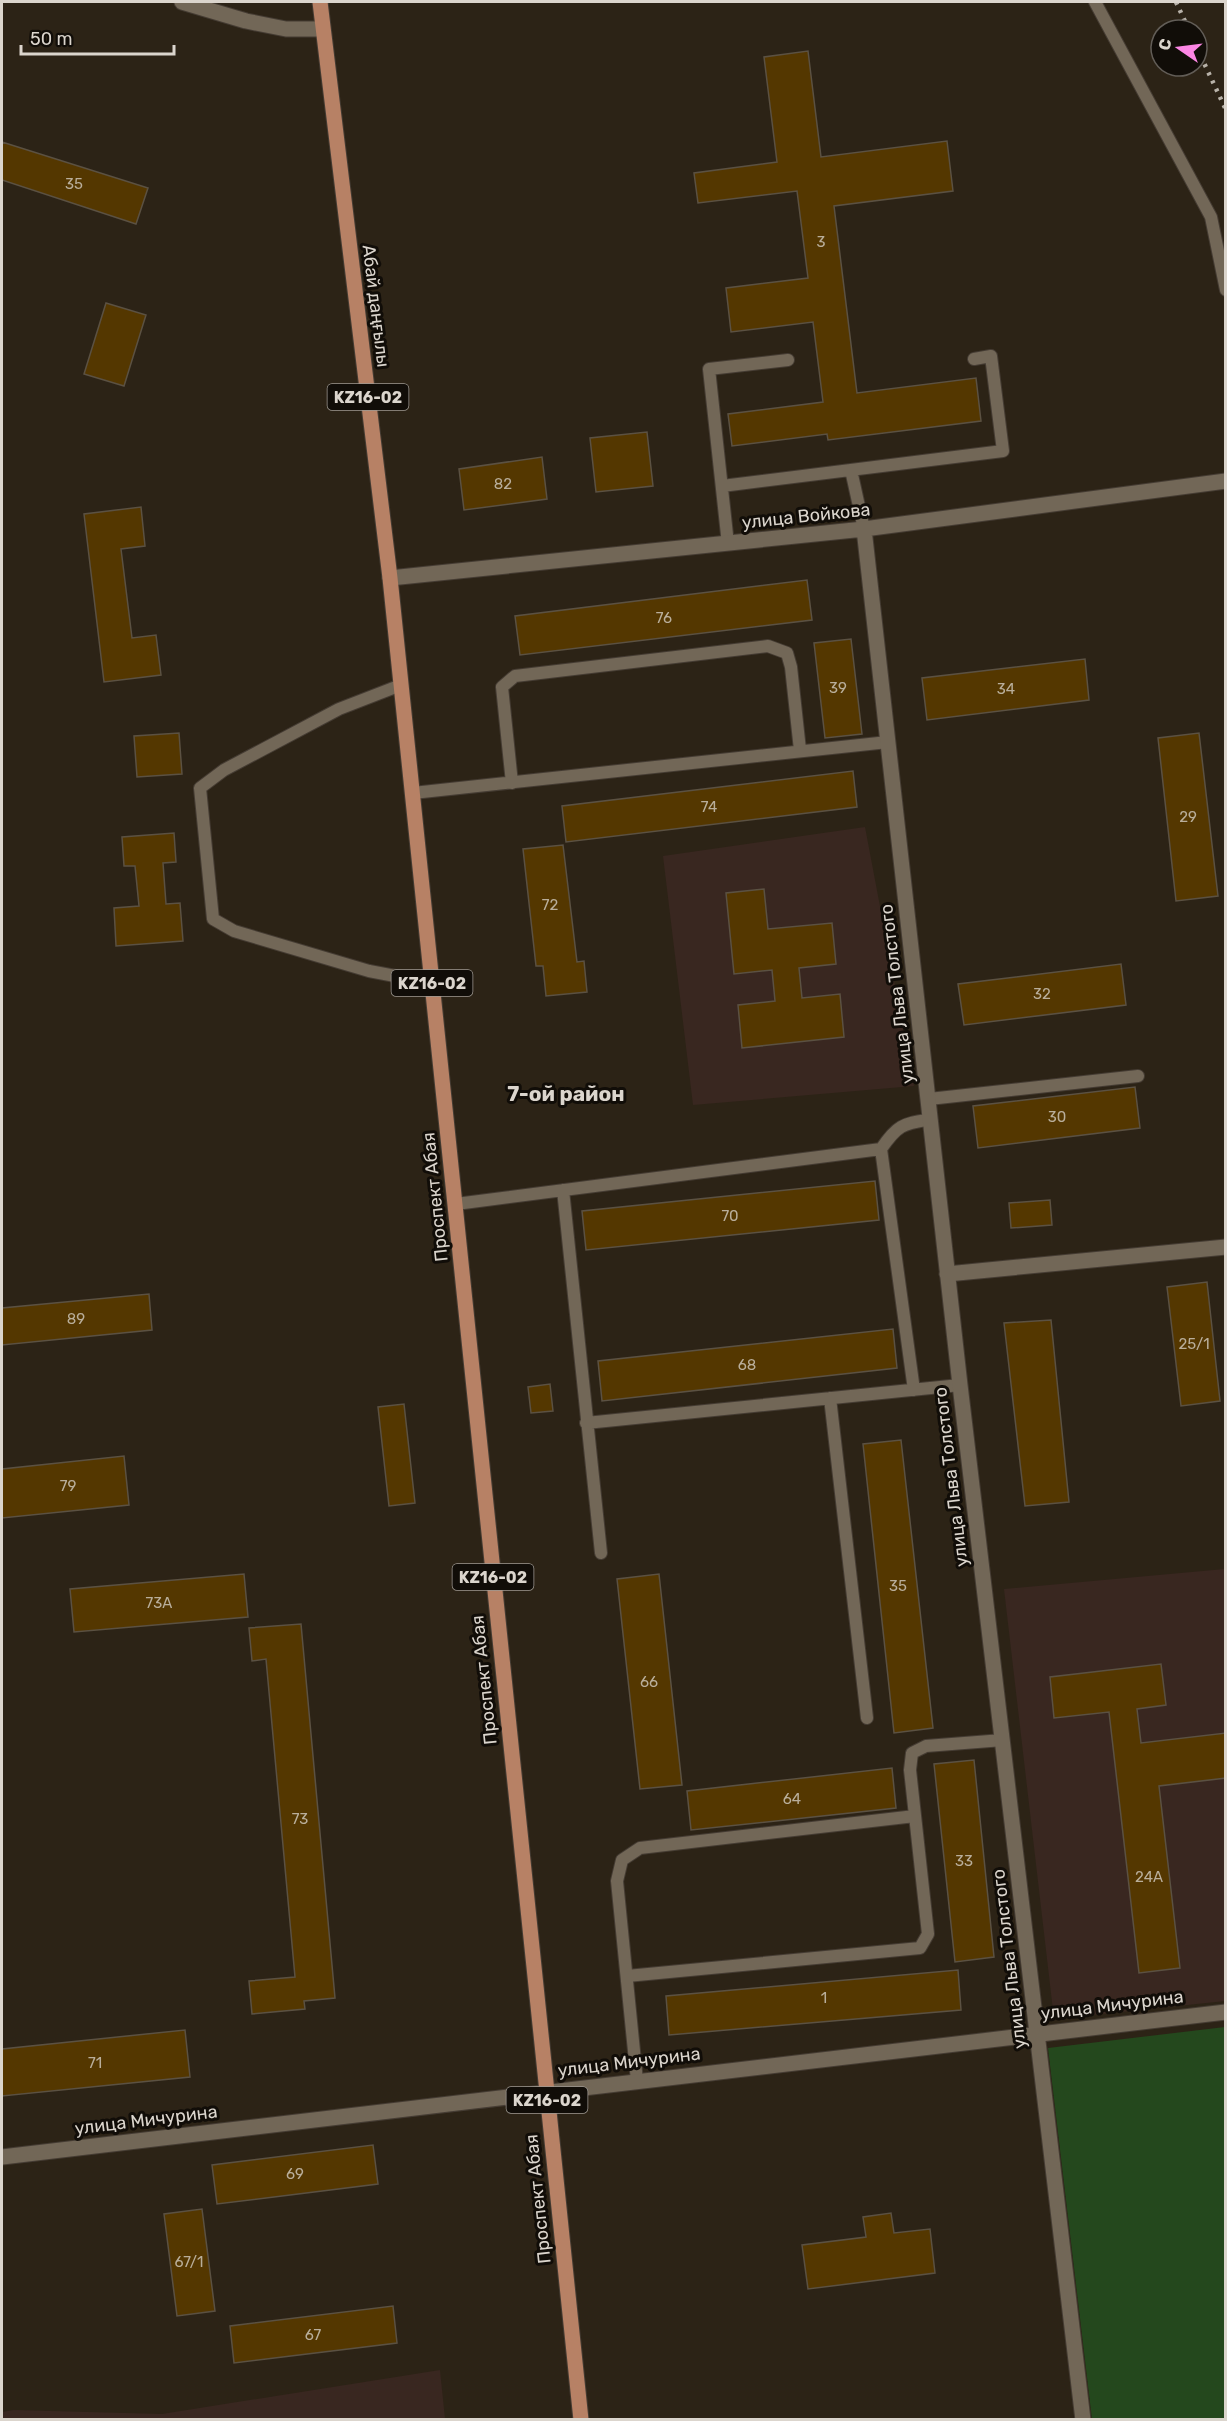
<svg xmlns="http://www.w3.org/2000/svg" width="1227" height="2421" viewBox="0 0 1227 2421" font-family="Rubik,sans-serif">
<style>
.education{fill:#392720}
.green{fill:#24481d}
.building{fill:#543700;stroke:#5b5142;stroke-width:1.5}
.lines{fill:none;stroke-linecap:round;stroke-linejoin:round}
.lane-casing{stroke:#453c33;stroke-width:14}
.street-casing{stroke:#453c33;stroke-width:17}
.primary-casing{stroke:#453c33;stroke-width:17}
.lane{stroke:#726757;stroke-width:12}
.street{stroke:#726757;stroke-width:15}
.primary{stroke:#b78165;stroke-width:15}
.rail{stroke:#b8b2a9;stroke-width:4.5;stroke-dasharray:3 6;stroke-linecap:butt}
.labels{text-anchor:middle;stroke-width:6;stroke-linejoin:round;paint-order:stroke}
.number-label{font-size:15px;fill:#b9ae9a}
.shield{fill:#110d08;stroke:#9e9992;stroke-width:1.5}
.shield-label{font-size:16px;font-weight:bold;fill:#dbd5cd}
.street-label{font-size:18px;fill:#dbd5cd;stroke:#110d08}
.quarter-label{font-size:21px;font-weight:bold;fill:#dbd5cd;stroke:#110d08}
</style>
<rect width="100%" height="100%" fill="#2c2316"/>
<!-- education -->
<path class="education" d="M865 827 914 1086 693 1105 663 856Z
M1225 1569V2001L1054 2019 1004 1589Z
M440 2370 445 2419H2V2412L14 2410 162 2414Z"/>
<!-- green -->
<path class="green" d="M1225 2027V2419H1092L1048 2048Z"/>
<!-- building -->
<path class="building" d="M808 51 821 157 947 141 953 191 834 206 857 393 976 378 981 421 828 440 827 434 732 446 728 414 823 402 813 322 731 332 726 288 808 278 797 191 698 203 694 173 777 162 764 57Z
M2 142 148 188 136 224 2 180Z
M106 303 146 315 124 386 84 374Z
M647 432 653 486 596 492 590 438Z
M542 457 547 499 464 510 459 469Z
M141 507 145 546 121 549 132 638 156 635 161 675 104 682 84 514Z
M807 580 812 620 520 655 515 616Z
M851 639 862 734 825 738 814 643Z
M1085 659 1089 700 927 720 922 678Z
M179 733 182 774 137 777 134 736Z
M1199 733 1218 896 1176 901 1158 738Z
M853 771 857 807 566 842 562 806Z
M174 833 176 862 163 863 166 904 180 903 183 941 116 946 114 908 139 906 135 866H124L122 837Z
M563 845 577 962 584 961 587 992 546 996 543 966H536L523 849Z
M764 889 768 929 832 923 836 964 799 968 802 998 840 994 844 1037 742 1048 738 1005 775 1001 772 970 734 974 726 893Z
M1121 964 1126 1005 964 1025 958 984Z
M1135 1087 1140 1128 978 1148 973 1106Z
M875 1181 879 1220 586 1250 582 1211Z
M1050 1200 1052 1225 1011 1228 1009 1203Z
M1207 1282 1220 1401 1181 1406 1167 1287Z
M149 1294 152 1330 2 1345V1308Z
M1051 1320 1069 1502 1025 1506 1004 1323Z
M893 1329 897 1368 602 1401 598 1361Z
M550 1384 553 1411 531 1413 528 1387Z
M404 1404 415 1503 389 1506 378 1407Z
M901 1440 933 1728 894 1733 863 1444Z
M124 1456 129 1505 2 1518V1469Z
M244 1574 248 1617 74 1632 70 1589Z
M659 1574 682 1785 640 1789 617 1579Z
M301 1624 335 1998 304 2001 305 2009 252 2014 249 1981 295 1977 266 1659 252 1661 249 1628Z
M1161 1664 1166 1705 1137 1709 1141 1743 1226 1733V1778L1159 1786 1180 1968 1139 1973 1109 1712 1054 1718 1050 1677Z
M974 1760 994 1957 955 1962 934 1764Z
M892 1768 896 1808 691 1830 687 1791Z
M958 1970 961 2010 669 2035 666 1996Z
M185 2030 190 2077 2 2096V2049Z
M373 2145 378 2184 217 2204 212 2165Z
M202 2209 215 2311 177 2316 164 2214Z
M891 2213 894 2233 930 2229 935 2273 808 2289 802 2245 866 2237 863 2217Z
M393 2306 397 2343 234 2363 230 2326Z"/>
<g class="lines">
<defs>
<path id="lane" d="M1095 2 1211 217 1226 290
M851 470 864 529
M722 486 1003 451 991 356 974 359
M728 544 709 369 788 360
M401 685 339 709 224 770 200 788 213 919 234 931 369 971 432 983
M512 783 502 687 515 676 768 646 787 653 791 667 800 750
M413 793 888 742
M929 1099 1138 1076
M563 1190 601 1553
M456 1204 881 1149
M914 1390 881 1149C898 1124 903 1124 931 1119
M830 1398 867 1718
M586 1423 960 1385
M627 1976 920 1948 928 1934 910 1770 912 1753 926 1746 1003 1740
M637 2081 617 1881 622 1860 640 1848 915 1816"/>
<path id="street" d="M182 2 246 21 286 29H322
M864 529 960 1385 1083 2420
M390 578 864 529 1226 481
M947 1274 1226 1247
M2 2157 1226 2012"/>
<path id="primary" d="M320 2 390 578 581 2420"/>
</defs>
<!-- lane casing -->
<use href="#lane" class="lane-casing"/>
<!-- street casing -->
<use href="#street" class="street-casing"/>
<!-- primary casing -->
<use href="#primary" class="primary-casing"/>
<!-- lane -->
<use href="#lane" class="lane"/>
<!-- street -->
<use href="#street" class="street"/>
<!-- primary -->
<use href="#primary" class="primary"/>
<!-- rail -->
<path class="rail" d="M1176 2 1189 30
M1197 48 1226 110"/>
</g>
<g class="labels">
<!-- number labels -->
<g class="number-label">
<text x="74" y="189">35</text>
<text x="821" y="247">3</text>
<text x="503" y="489">82</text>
<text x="664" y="623">76</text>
<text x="838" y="693">39</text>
<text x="1006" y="694">34</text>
<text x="709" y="812">74</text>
<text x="1188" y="822">29</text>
<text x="550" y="910">72</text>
<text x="1042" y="999">32</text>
<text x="1057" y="1122">30</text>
<text x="730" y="1221">70</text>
<text x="76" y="1324">89</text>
<text x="1194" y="1349">25/1</text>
<text x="747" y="1370">68</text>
<text x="68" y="1491">79</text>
<text x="898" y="1591">35</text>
<text x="159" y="1608">73А</text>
<text x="649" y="1687">66</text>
<text x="792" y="1804">64</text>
<text x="300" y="1824">73</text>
<text x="964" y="1866">33</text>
<text x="1149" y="1882">24А</text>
<text x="824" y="2003">1</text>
<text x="95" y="2068">71</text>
<text x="295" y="2179">69</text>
<text x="189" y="2267">67/1</text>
<text x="313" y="2340">67</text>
</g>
<!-- shield labels -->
<g class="shield">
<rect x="327.5" y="384" width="81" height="26" rx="4.5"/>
<rect x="391.5" y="970" width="81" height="26" rx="4.5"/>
<rect x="452.5" y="1564" width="81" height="26" rx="4.5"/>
<rect x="506.5" y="2087" width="81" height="26" rx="4.5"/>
</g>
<g class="shield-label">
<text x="368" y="403">KZ16-02</text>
<text x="432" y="989">KZ16-02</text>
<text x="493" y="1583">KZ16-02</text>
<text x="547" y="2106">KZ16-02</text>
</g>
<!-- street labels -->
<g class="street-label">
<text transform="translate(376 306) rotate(83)" y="6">Абай даңғылы</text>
<text transform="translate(806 516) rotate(-6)" y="6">улица Войкова</text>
<text transform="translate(897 994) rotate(-97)" y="6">улица Льва Толстого</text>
<text transform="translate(435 1197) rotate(-96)" y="6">Проспект Абая</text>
<text transform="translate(951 1477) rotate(-97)" y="6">улица Льва Толстого</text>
<text transform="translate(484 1680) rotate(-96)" y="6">Проспект Абая</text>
<text transform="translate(1009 1959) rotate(-97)" y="6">улица Льва Толстого</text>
<text transform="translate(1112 2005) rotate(-7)" y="6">улица Мичурина</text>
<text transform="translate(629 2062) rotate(-7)" y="6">улица Мичурина</text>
<text transform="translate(146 2120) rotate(-7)" y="6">улица Мичурина</text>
<text transform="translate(538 2199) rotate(-96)" y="6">Проспект Абая</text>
</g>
<!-- quarter labels -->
<g class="quarter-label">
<text x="566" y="1101">7-ой район</text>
</g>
</g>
<!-- border -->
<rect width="1227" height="2421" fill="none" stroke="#dbd5cd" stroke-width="6"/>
<!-- north arrow -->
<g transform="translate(1179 48) rotate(284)"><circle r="28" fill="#110d08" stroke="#625d57" stroke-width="1.5"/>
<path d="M0-4.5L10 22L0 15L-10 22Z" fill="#fc86e4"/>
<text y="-9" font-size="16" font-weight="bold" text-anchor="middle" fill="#dbd5cd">С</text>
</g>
<!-- scale -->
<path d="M21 45v9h153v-9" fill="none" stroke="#dbd5cd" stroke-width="3"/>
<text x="30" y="45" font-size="18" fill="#dbd5cd" stroke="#110d08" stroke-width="4.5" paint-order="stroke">50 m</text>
</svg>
